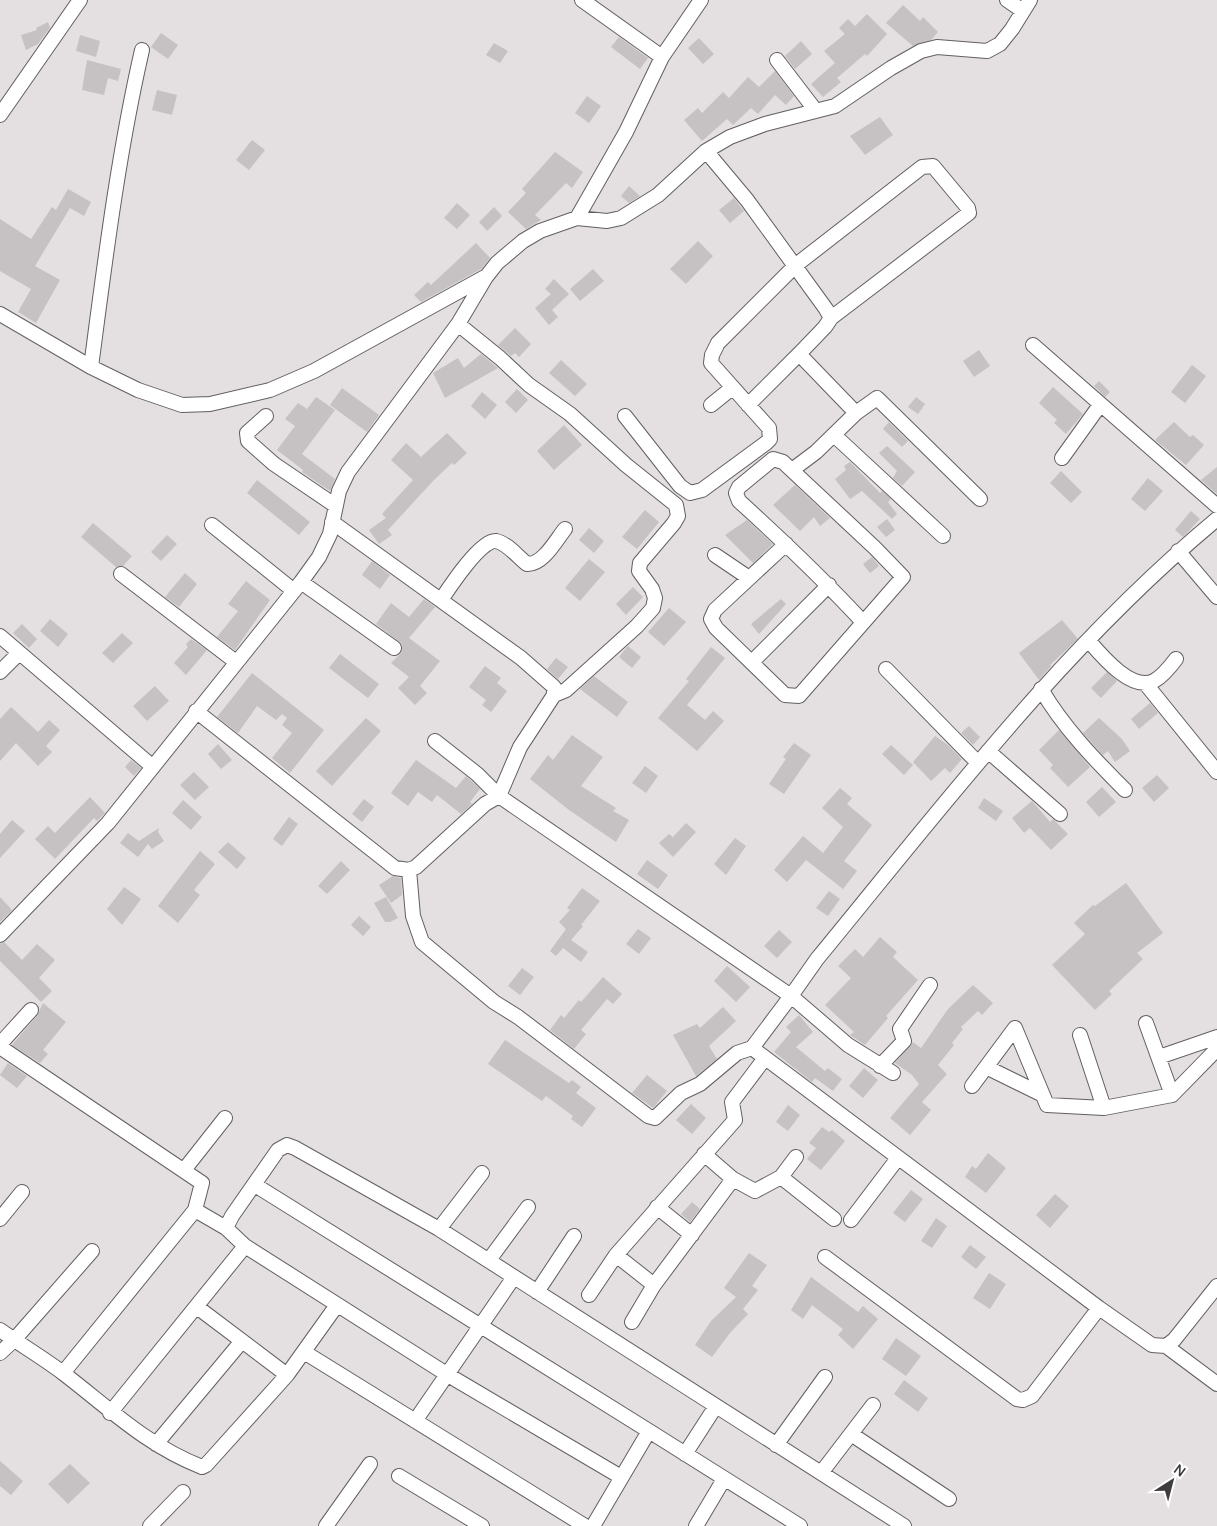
<svg xmlns="http://www.w3.org/2000/svg" width="1217" height="1526" viewBox="0 0 1217 1526" font-family="Manrope,sans-serif">
<style>
.building{fill:#c6c1c2}
.lines{fill:none;stroke-linecap:round;stroke-linejoin:round}
.minor-casing{stroke:#635f60;stroke-width:16}
.minor{stroke:#fff;stroke-width:14}
</style>
<rect width="100%" height="100%" fill="#e4dfe0"/>
<!-- building -->
<path class="building" d="M903 5 920 21 923 17 938 32 931 40 913 46 886 23Z
M867 14 887 34 867 56 865 54 837 78 841 82 823 97 811 84 835 63 824 51 845 34 839 28 848 19 855 26Z
M48 22 50 28 38 44 26 50 21 35 37 30 36 28Z
M161 33 178 45 168 59 151 47Z
M80 35 100 41 96 57 76 51Z
M619 37 648 58 640 69 611 47Z
M699 38 714 54 703 64 688 48Z
M801 41 812 54 795 69 785 56Z
M494 43 508 51 500 63 486 55Z
M87 60 121 69 118 81 108 78 104 95 82 90Z
M775 71 794 96 786 105 775 95 758 114 751 108 733 125 727 119 702 141 684 120 698 108 702 113 723 92 729 98 748 77 759 87Z
M157 90 177 95 172 115 152 110Z
M587 96 601 106 589 123 575 113Z
M880 117 893 135 865 155 850 136Z
M252 140 265 150 249 170 236 160Z
M555 152 583 172 572 188 566 183 535 215 541 220 526 229 508 212 526 193 522 189Z
M629 186 640 196 629 203 621 196Z
M68 189 91 202 84 216 70 208 35 266 60 280 36 323 18 312 31 289 0 271V219L31 239 52 207 56 210Z
M734 198 744 211 730 223 719 210Z
M457 203 470 215 457 229 444 218Z
M494 207 502 216 487 231 479 222Z
M698 241 713 256 686 284 670 269Z
M476 243 490 258 481 269 421 302 414 295 428 282 431 285Z
M593 269 604 281 580 301 570 289Z
M554 279 569 294 552 310 558 317 549 325 535 308 551 294 545 289Z
M515 328 531 344 519 357 515 353 511 356 498 345Z
M979 350 990 366 974 377 963 361Z
M481 354 498 368 445 398 433 373 458 358 464 368Z
M561 360 587 384 575 396 549 373Z
M1192 365 1206 376 1185 403 1171 392Z
M1099 381 1110 392 1105 397 1094 386Z
M1053 387 1083 414 1066 434 1054 423 1057 420 1039 403Z
M342 388 379 415 367 432 330 405Z
M517 389 528 400 516 413 505 402Z
M482 392 497 405 485 419 471 406Z
M316 397 335 410 302 454 335 479 330 491 302 472 303 470 277 450 295 426 285 419 298 403 307 409Z
M916 397 925 404 918 414 908 407Z
M889 422 908 441 902 447 883 429Z
M1174 422 1190 437 1193 435 1204 445 1186 465 1155 440Z
M564 425 582 445 554 470 537 451Z
M447 433 467 453 454 465 452 463 433 481 388 530 392 535 379 544 369 530 386 518 382 514 413 480 391 460 406 443 421 457Z
M887 446 915 472 902 486 893 478 897 471 879 453Z
M850 462 880 493 882 491 891 499 888 502 897 514 892 519 862 491 850 499 835 479 846 470 844 466Z
M1217 467V494L1201 480Z
M1061 471 1082 492 1071 503 1050 483Z
M1148 478 1163 491 1145 511 1131 499Z
M257 480 310 522 299 535 247 493Z
M795 485 830 518 820 526 814 517 800 531 773 505Z
M645 510 659 522 637 549 622 537Z
M1191 511 1200 519 1183 537 1175 530Z
M887 519 895 530 886 537 877 527Z
M747 520 773 544 753 563 725 535Z
M93 523 132 556 123 566 116 567 81 537Z
M589 528 604 541 594 553 579 540Z
M167 535 177 544 161 561 151 552Z
M872 557 879 566 870 573 863 564Z
M589 559 605 572 580 601 565 588Z
M372 561 390 575 380 589 362 575Z
M185 573 197 584 179 607 165 597Z
M246 581 270 600 235 650 217 637 238 611 228 604Z
M633 587 643 597 626 615 616 604Z
M424 599 435 607 409 638 440 661 420 686 427 693 415 705 398 688 409 677 391 663 401 653 402 644 376 624 391 603 409 617Z
M781 599 786 604 759 634 751 624Z
M669 608 686 622 664 646 648 632Z
M50 619 68 634 58 647 40 631Z
M1062 620 1078 639 1050 665 1051 666 1039 680 1019 653Z
M22 624 37 639 29 648 13 633Z
M122 633 133 643 113 663 102 653Z
M191 639 207 650 186 675 174 663 188 647 186 644Z
M628 646 641 657 632 668 619 657Z
M711 647 725 658 687 705 705 720 713 711 724 721 697 751 658 718 689 681 686 679Z
M340 654 379 684 368 698 329 668Z
M556 658 568 667 558 679 547 669Z
M485 666 501 678 497 683 507 691 491 712 482 705 486 700 469 687Z
M1107 672 1117 681 1101 698 1091 688Z
M252 673 324 730 290 773 272 758 292 733 282 725 287 718 282 714 276 720 257 706 238 733 217 717Z
M594 676 628 702 617 717 580 689Z
M155 686 169 701 147 721 133 706Z
M1150 703 1158 713 1139 729 1131 719Z
M11 707 38 732 49 720 60 730 46 746 52 752 38 766 16 743 0 761V719Z
M366 718 381 731 332 786 316 771Z
M1099 718 1122 739 1130 751 1115 762 1108 751 1103 755 1083 733Z
M969 726 980 737 973 745 961 733Z
M1059 730 1090 767 1068 787 1050 768 1053 765 1039 750Z
M572 735 603 757 581 786 616 808 613 811 629 820 616 842 569 810 530 779 548 755 553 760Z
M935 736 948 745 962 759 950 773 945 768 931 781 913 762Z
M794 743 811 755 784 794 769 784 786 759 783 757Z
M218 744 232 760 221 769 208 754Z
M891 745 913 765 904 775 882 754Z
M131 760 141 768 134 776 125 767Z
M416 760 456 788 466 776 480 789 470 802 472 804 461 814 437 795 432 802 418 792 408 806 391 793Z
M645 766 658 776 646 793 632 783Z
M194 772 209 787 195 800 180 785Z
M1157 775 1169 788 1154 802 1142 788Z
M1102 787 1116 802 1099 817 1086 802Z
M840 788 852 798 847 804 872 825 844 861 857 871 843 889 806 860 787 882 774 870 803 836 823 853 843 827 822 808Z
M90 797 105 813 97 821 94 818 55 859 35 839 48 826 55 833Z
M984 798 1003 811 996 821 978 808Z
M364 799 374 807 362 822 352 814Z
M183 800 202 817 191 830 172 813Z
M1032 801 1050 822 1053 819 1068 834 1051 850 1030 828 1024 833 1012 818Z
M289 817 298 824 282 846 273 839Z
M12 820 25 831 0 858V834Z
M686 823 696 832 673 857 659 843 669 834 673 837Z
M159 828 158 832 164 841 152 849 148 844 138 857 120 843 128 833 139 841Z
M735 838 746 846 726 875 714 864Z
M228 842 246 858 237 869 218 852Z
M200 851 215 864 194 890 200 895 178 923 158 906Z
M647 860 668 875 658 889 637 874Z
M341 861 350 870 327 894 318 886Z
M393 876 401 878 402 895 391 903 379 885Z
M1126 883 1163 933 1137 953 1143 959 1109 991 1112 994 1095 1010 1052 965 1085 934 1074 923 1093 905 1095 906Z
M124 887 141 899 122 925 107 909Z
M582 888 600 901 581 925 583 926 571 940 588 952 581 962 563 948 556 956 550 951 566 929 559 922 570 910 567 908Z
M829 891 840 899 828 916 816 908Z
M0 897 12 910 0 922Z
M386 897 398 918 390 922H385L374 903Z
M359 916 371 927 363 936 351 925Z
M638 929 651 938 639 954 626 944Z
M779 930 792 942 777 958 764 946Z
M880 937 897 952 893 957 918 980 886 1016 888 1018 865 1045 850 1035 854 1032 825 1005 851 978 838 966 855 949 863 957Z
M4 942 22 960 37 944 55 960 39 978 52 991 41 1002 0 961V944Z
M727 966 750 987 736 1002 714 981Z
M522 968 534 977 520 995 508 986Z
M603 977 622 994 613 1004 607 999 581 1030 586 1034 574 1049 550 1030 561 1015 564 1018 579 1000 581 1002Z
M973 985 993 1003 982 1015 978 1011 961 1027 963 1029 952 1043 954 1045 938 1065 947 1074 922 1102 931 1110 910 1135 890 1118 919 1084 912 1075 895 1063 913 1042 921 1048 948 1009Z
M43 1003 66 1022 43 1050 48 1054 40 1063 12 1045 37 1016Z
M723 1007 736 1021 709 1046 717 1059 696 1076 673 1035 697 1024 700 1028Z
M799 1015 813 1032 796 1047 825 1071 828 1068 842 1079 833 1091 815 1078 812 1082 774 1052 791 1032 786 1027Z
M505 1040 569 1083 572 1080 581 1087 576 1093 596 1108 582 1127 571 1119 573 1116 546 1096 542 1101 488 1064Z
M8 1063 27 1076 17 1088 0 1075Z
M864 1068 878 1080 863 1098 849 1086Z
M647 1075 667 1091 653 1108 632 1093Z
M691 1104 706 1118 692 1134 676 1120Z
M788 1105 800 1115 788 1131 776 1122Z
M822 1127 829 1132 832 1130 845 1141 821 1170 807 1159 816 1148 809 1143Z
M988 1153 1006 1168 986 1193 965 1177 972 1166 976 1169Z
M911 1190 923 1199 905 1222 893 1213Z
M1055 1194 1069 1206 1050 1228 1036 1215Z
M692 1202 700 1209 690 1222 681 1214Z
M936 1218 947 1226 932 1248 921 1241Z
M970 1245 986 1257 976 1269 961 1257Z
M749 1253 767 1265 752 1286 758 1290 743 1309 748 1314 730 1333 712 1357 695 1345 711 1321 736 1297 724 1288Z
M989 1273 1006 1284 990 1309 973 1298Z
M811 1277 858 1312 863 1306 878 1319 853 1349 838 1335 843 1329 812 1305 803 1319 791 1310Z
M896 1338 921 1356 906 1376 882 1359Z
M904 1380 928 1398 918 1412 894 1394Z
M0 1461 23 1481 11 1495 0 1486Z
M70 1464 90 1483 68 1504 48 1484Z"/>
<g class="lines">
<defs>
<path id="minor" d="M582 0 662 57
M1007 0 1023 11
M777 60 816 111
M0 115 80 0
M706 151 747 200 826 309 831 318 825 327 799 354 856 413
M577 218 626 132 662 57 701 0
M0 314 91 367 138 390 182 405 210 404 270 390 314 371 485 277
M458 324 500 358 529 385 570 414 626 465 676 505 678 516 674 523 640 563 639 571 652 589 655 598 653 608 637 626 566 690 554 695
M1033 345 1217 506
M91 367C105 261 118 155 142 50
M711 405 732 388
M748 405 799 354
M266 416 247 433 248 441 274 464 336 506
M625 416 680 486 690 493 702 490 766 443 770 439 769 428 711 363 712 355 718 343 796 265 922 167 933 166 968 208 969 213 831 318
M834 435 943 536
M1062 458 1100 405
M792 470 816 452 856 413 877 398 980 499
M332 522 521 658 554 687V695L520 747 499 796 477 774 435 741
M212 525 294 591
M786 544 715 610 711 619 716 628 785 695 799 696 903 577 875 548 783 462 773 459 739 487 736 493 739 501C782 540 823 579 862 621
M1178 551 1217 597
M715 555 749 578
M121 574 236 662
M301 582 394 648
M441 600C449 588 481 539 496 541 507 543 518 557 527 564 543 565 556 540 565 529
M0 636 153 767
M1088 640C1101 655 1131 692 1154 681 1163 676 1170 667 1176 659
M753 661 829 585
M886 669 978 763
M0 672 19 653
M1145 683 1217 772
M1041 689C1063 727 1095 760 1125 790
M196 711 395 868 409 870 416 867 485 804 499 796 791 996 752 1048 1099 1308 1152 1345 1166 1346 1174 1340 1217 1286
M988 751 1060 814
M409 870 413 916 422 942 494 1002 518 1017 648 1116 655 1118 681 1093 700 1084 737 1053 752 1048
M0 935 108 823 301 582 319 557 330 534 339 491 348 472 458 324 486 277 497 263 523 241 540 231 577 218 607 221 621 218 658 195 706 151 730 137 765 124 835 106 891 68 921 51 937 47 987 51 1000 44 1012 29 1030 0
M1146 1023 1172 1095 1217 1049
M1080 1035 1104 1108 1172 1095
M0 1044 31 1010
M0 1047 202 1183 195 1210 63 1373
M1159 1057 1217 1037
M880 1066 904 1041 900 1029 930 985
M986 1067 1043 1095
M893 1073 848 1045 791 996 817 959C943 806 1064 646 1217 519
M972 1086 1015 1028 1047 1105 1104 1108
M704 1154 733 1179 755 1191 781 1177 796 1157
M184 1170 225 1118
M781 1177 834 1219
M255 1185 649 1431
M657 1207 692 1235
M195 1210 226 1228
M0 1219 22 1192
M851 1220 898 1158
M439 1229 482 1173
M616 1255 654 1285
M825 1257 1017 1399 1023 1400 1032 1396 1099 1308
M489 1260 528 1207
M537 1292 574 1236
M589 1295 616 1255 735 1120 732 1102 765 1058
M197 1307 287 1375
M632 1322 654 1285 733 1179
M0 1330C21 1345 43 1358 63 1373 110 1409 146 1445 202 1467L206 1465 287 1375 337 1305
M1166 1346 1217 1384
M304 1352 585 1526
M0 1353 14 1340 92 1251
M110 1413 245 1246
M415 1421 514 1277
M851 1434 949 1499
M156 1444 242 1341
M776 1445 825 1377
M685 1454 716 1406
M821 1473 873 1405
M399 1476 482 1526
M621 1477 448 1375 245 1246 226 1228 232 1216 278 1150 287 1145 295 1148 439 1229 904 1526
M150 1526 183 1492
M326 1526 370 1464
M593 1526 649 1431 800 1526
M696 1526 724 1479"/>
</defs>
<!-- minor casing -->
<use href="#minor" class="minor-casing"/>
<!-- minor -->
<use href="#minor" class="minor"/>
</g>
<!-- north arrow -->
<g transform="translate(1172 1481) rotate(36)" stroke="#ffffff" stroke-width="4" paint-order="stroke">
<path d="M0-4L9 19L0 12L-9 19Z" fill="#3e3c3d"/>
<text y="-8" font-size="14" font-weight="bold" text-anchor="middle" fill="#3e3c3d">N</text>
</g>
</svg>
